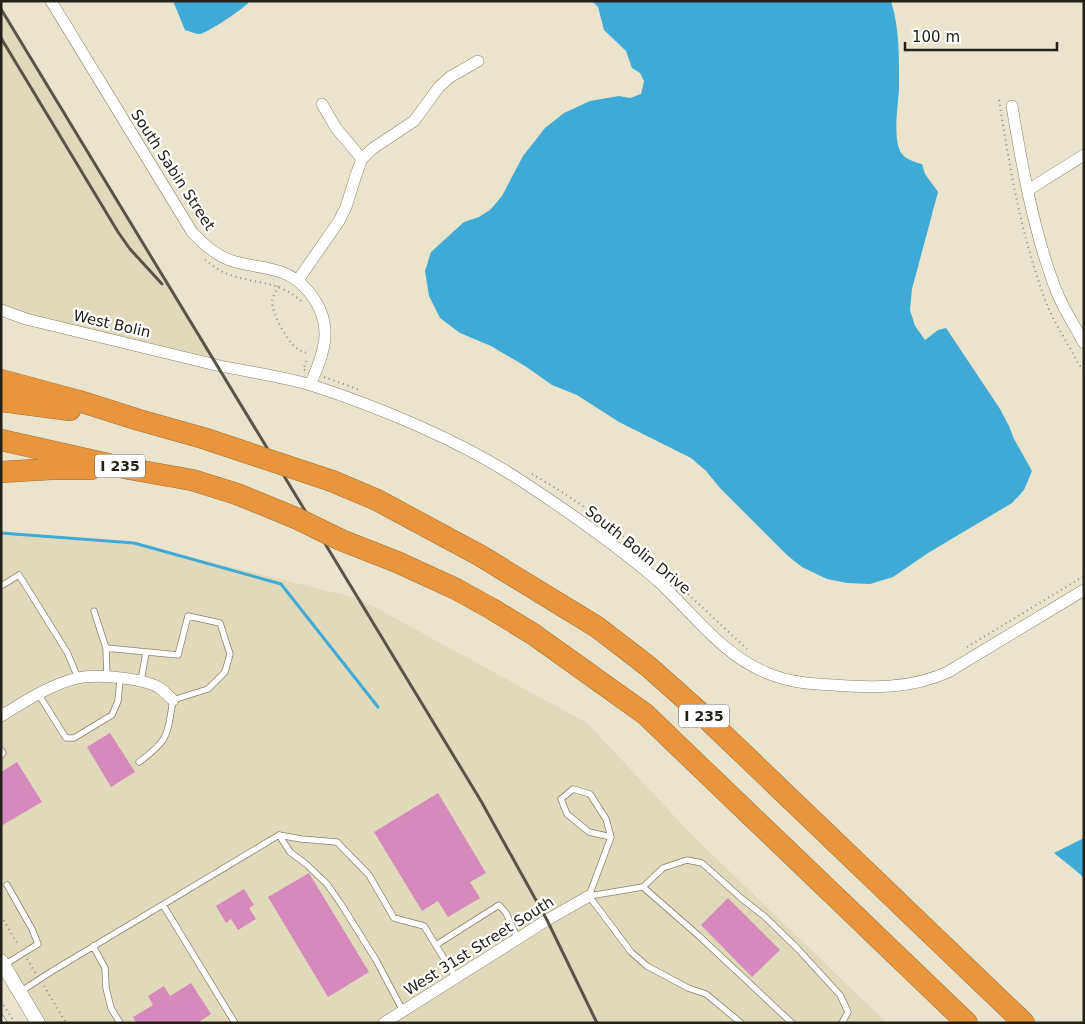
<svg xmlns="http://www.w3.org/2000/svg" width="1085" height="1024" viewBox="0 0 1085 1024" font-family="'DejaVu Sans',sans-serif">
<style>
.built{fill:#e1daba}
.water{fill:#40aad6}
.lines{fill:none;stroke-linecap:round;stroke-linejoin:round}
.stream{stroke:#40aad6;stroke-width:3}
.building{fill:#d689bd}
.service-casing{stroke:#87826c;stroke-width:7}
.minor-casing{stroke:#87826c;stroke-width:12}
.tertiary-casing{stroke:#87826c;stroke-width:15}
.motorway-casing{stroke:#a46c31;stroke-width:22}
.path{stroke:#8e8a79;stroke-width:2;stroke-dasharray:1 4;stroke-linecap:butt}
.service{stroke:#fff;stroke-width:5.5}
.minor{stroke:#fff;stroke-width:11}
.tertiary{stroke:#fff;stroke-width:14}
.motorway{stroke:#e9953e;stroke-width:21}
.rail{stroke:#585548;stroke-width:3}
.motorway-bridge-casing{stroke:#a46c31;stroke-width:22;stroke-linecap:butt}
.motorway-bridge{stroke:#e9953e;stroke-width:21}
.labels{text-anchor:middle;stroke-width:4.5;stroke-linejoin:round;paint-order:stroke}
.shield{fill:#fff;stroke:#65645d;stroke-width:1}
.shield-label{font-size:14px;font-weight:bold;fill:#232118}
.street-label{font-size:15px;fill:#232118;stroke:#fff}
</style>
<rect width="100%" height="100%" fill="#e9e4cb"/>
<!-- built -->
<path class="built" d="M1 9 221 372 1 306Z
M1 533 134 543 360 599 587 723 693 836 887 1023H36L1 965Z"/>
<!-- water -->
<path class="water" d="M173 1H250C245 8 207 33 200 34 195 34 189 31 185 30Z
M592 1H891C900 30 899 59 899 89 898 107 893 135 900 151 904 159 914 162 922 164L925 174 938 192 912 289 910 310 915 326 925 340 938 330 946 328 1000 409 1009 426 1014 439 1032 471 1024 490 1012 503 928 553 893 577 870 584 847 583 827 579 802 567 788 556 720 488 706 471 691 458 619 422 577 395 552 385 525 366 491 346 460 333 440 318 429 296 425 271 431 252 464 222 479 217 490 210 502 196 523 156 545 128 564 113 590 101 619 96 630 98 641 94 644 81 640 73 632 68 626 51 604 30 598 7Z
M1084 838V879L1080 874 1054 853Z"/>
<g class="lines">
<!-- stream -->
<path class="stream" d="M1 533 134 543 281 584 378 707"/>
</g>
<!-- building -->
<path class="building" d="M110 733 135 772 111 787 87 747Z
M17 762 42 802 1 826V772Z
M438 793 486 873 470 882 480 898 448 917 438 901 422 911 374 832Z
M309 873 369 972 328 997 268 897Z
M244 889 254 905 249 908 256 919 238 930 231 919 226 923 216 906Z
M728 898 780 950 752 977 701 925Z
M191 983 211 1014 197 1023H136L133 1017 153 1005 148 996 164 986 170 996Z"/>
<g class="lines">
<defs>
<path id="service" d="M1 586 19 575 67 652 78 678
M94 611 106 648
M107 678 106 648 178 655 188 616 220 623 230 654 225 672 208 689 173 700C167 736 169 740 139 762
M141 681 146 652
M39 695 66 738H74L112 715 118 701 120 679
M1 750 3 753 1 755
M279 835 290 852 306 864 327 884 341 904 376 960 403 1011
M643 887 699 936 792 1023
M589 896 643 887 663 868 687 860 702 863 741 898 764 916 797 948 840 995 848 1012 842 1023
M589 896 611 837 606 819 590 794 573 789 561 799 567 814 589 832 611 837
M589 896 631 952 647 966 688 988 706 994 741 1023
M163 905 235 1023
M436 945 499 905 506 913 518 939
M93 946 105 968 106 988 111 1008 120 1023
M4 965 38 944 32 929 7 885
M20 992 49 973 279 835 301 839 337 842 369 875 394 918 424 926 456 978
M1 1018 4 1023"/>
<path id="minor" d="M51 1 192 232C204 245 219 258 236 262 251 266 267 267 281 272 293 276 300 282 309 292 335 324 325 351 310 385
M322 104 336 128 362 159
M1012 106C1022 166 1033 228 1054 285 1061 306 1074 324 1084 343
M1028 190 1084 155
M298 280 339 221 346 207 356 175 362 159 372 149 414 121 439 87 450 77 478 61
M1 310 26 319C90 334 153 350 216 365 248 372 280 376 311 385 379 407 458 440 517 478 566 510 614 543 658 581 693 613 722 655 767 673 788 682 810 684 833 685 872 688 911 689 948 672L1084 590
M1 716C24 702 51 684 78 678 97 674 141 678 158 687 164 690 168 696 173 700
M384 1023 547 920 589 896"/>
<path id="tertiary" d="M1 961 38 1023"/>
<path id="motorway" d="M1 380 79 401 139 420 203 438
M1 401 70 410
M1 440 130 469 192 480 237 494
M1 472 51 469H91
M332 481 377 500 481 556 597 627 649 667 705 717 1024 1023
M341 540 397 562 456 589 492 609 533 634 645 714 967 1023"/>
</defs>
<!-- service casing -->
<use href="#service" class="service-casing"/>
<!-- minor casing -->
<use href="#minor" class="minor-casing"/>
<!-- tertiary casing -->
<use href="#tertiary" class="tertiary-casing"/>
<!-- motorway casing -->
<use href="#motorway" class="motorway-casing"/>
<!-- path -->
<path class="path" d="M999 100C1010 169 1021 236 1046 302 1054 323 1068 343 1078 363L1084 371
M205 260C211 264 218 270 225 273 254 285 280 279 304 304
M278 286C276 291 273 296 272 301 272 313 286 339 295 347 300 351 304 352 310 354
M305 370 303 369 308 358
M324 377 360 390
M532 474C573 497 621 532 655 564
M688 594 747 649
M967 647 1084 576
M1 916 19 946
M27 959 36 974
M44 986 66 1023
M1 1001 15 1023"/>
<!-- service -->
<use href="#service" class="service"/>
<!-- minor -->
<use href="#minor" class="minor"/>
<!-- tertiary -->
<use href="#tertiary" class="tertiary"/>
<!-- motorway -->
<use href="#motorway" class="motorway"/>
<!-- rail -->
<path class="rail" d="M1 9 481 801 547 920 597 1023
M1 38 118 232 130 249 162 284"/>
<defs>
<path id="motorway-bridge" d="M203 438 332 481
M237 494 298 519 341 540"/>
</defs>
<!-- motorway-bridge casing -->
<use href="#motorway-bridge" class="motorway-bridge-casing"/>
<!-- motorway-bridge -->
<use href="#motorway-bridge" class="motorway-bridge"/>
</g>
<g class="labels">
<!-- shield labels -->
<g class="shield">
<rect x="95" y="454.5" width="50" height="23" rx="4"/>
<rect x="679" y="704.5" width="50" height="23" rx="4"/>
</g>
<g class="shield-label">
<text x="120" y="471">I 235</text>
<text x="704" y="721">I 235</text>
</g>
<!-- street labels -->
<g class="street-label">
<text transform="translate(173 170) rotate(57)" y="5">South Sabin Street</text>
<text transform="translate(112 324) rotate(13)" y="5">West Bolin</text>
<text transform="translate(638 550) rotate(39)" y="5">South Bolin Drive</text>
<text transform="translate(479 946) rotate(-32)" y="5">West 31st Street South</text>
</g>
</g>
<!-- border -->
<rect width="1085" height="1024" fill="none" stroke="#232118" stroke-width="5"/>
<!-- scale -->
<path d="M905 42v8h152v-8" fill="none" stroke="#232118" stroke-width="2.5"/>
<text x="912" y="42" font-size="15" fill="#232118" stroke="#ffffff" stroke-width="4" paint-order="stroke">100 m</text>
</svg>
